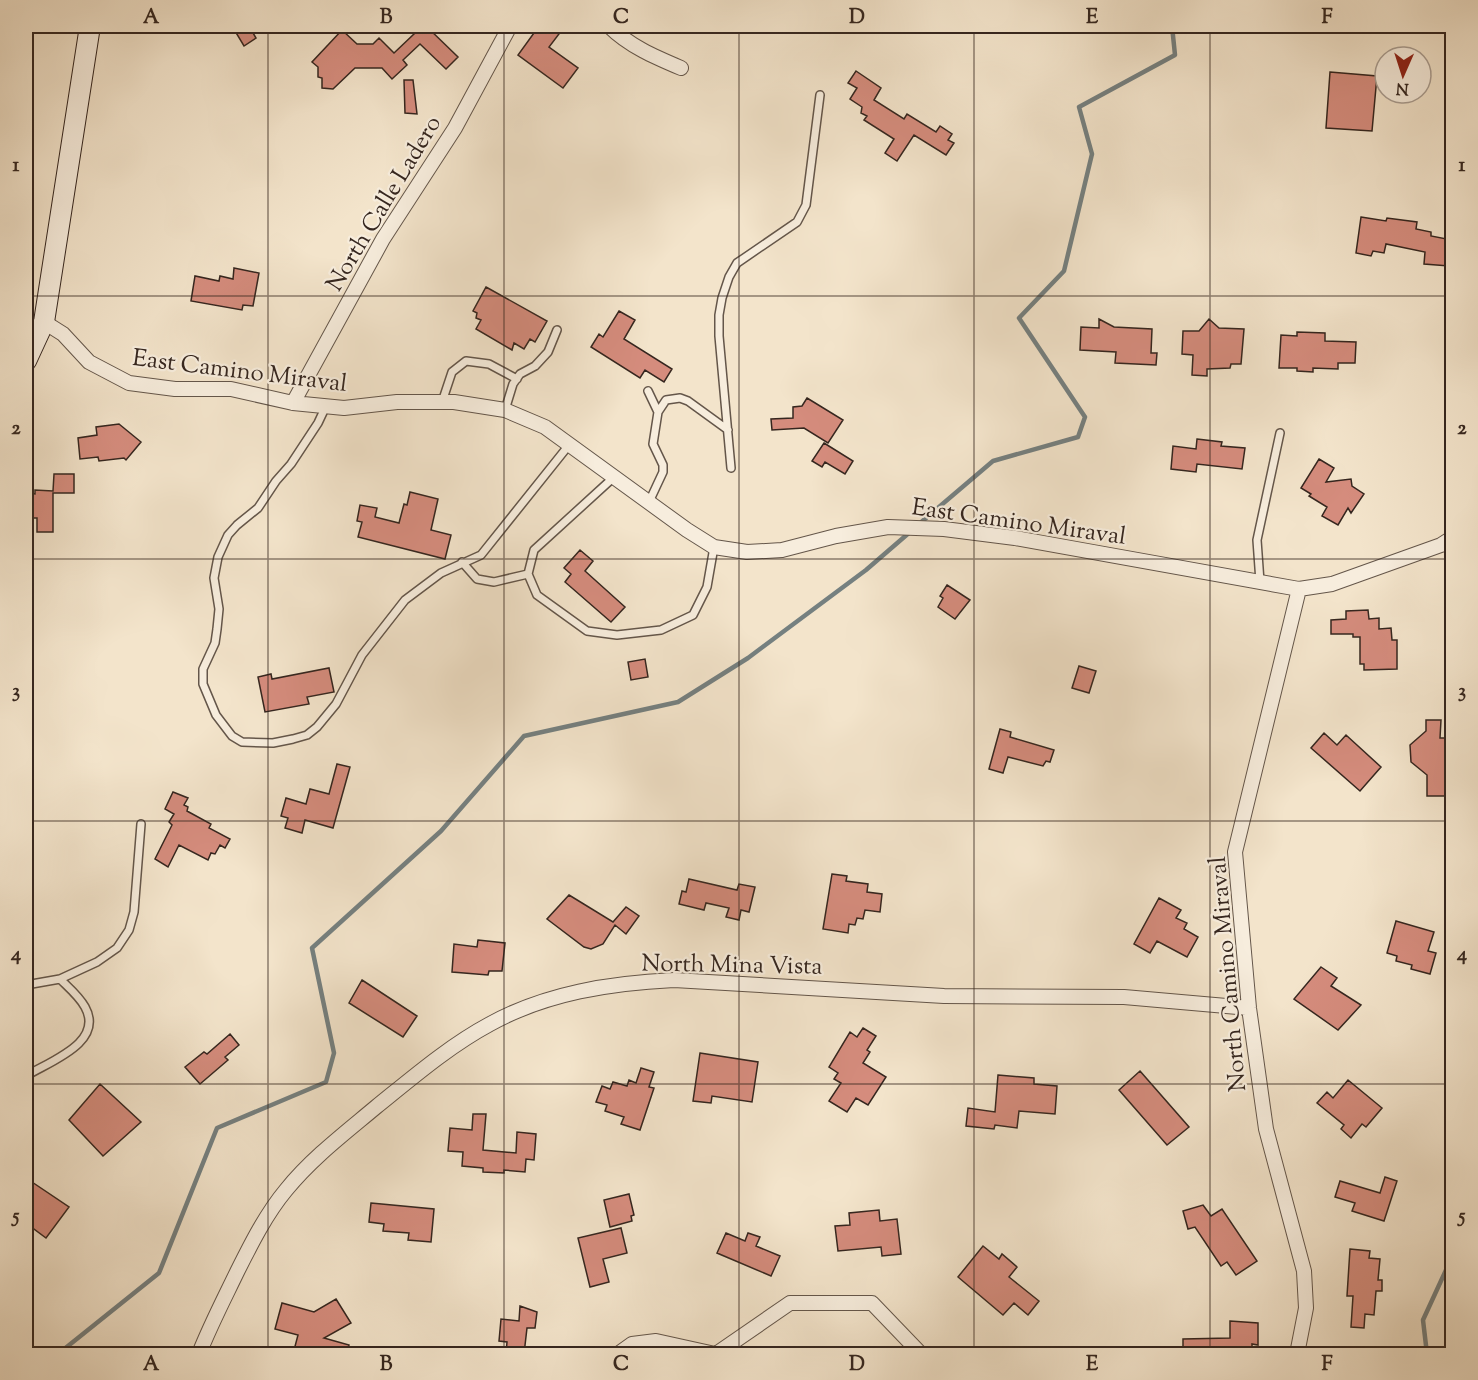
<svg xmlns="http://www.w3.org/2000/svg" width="1478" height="1380" viewBox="0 0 1478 1380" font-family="'Sorts Mill Goudy',serif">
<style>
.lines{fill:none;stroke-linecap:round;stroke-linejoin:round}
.stream{stroke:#758080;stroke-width:4.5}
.building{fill:#d58c7d;stroke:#35261f;stroke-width:1.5}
.lane-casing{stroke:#64564a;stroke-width:10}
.street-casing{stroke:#64564a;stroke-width:16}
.secondary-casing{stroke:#35261f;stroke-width:22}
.lane{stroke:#f7eddd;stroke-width:7}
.street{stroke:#f7eddd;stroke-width:14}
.secondary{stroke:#f7eddd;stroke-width:20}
.grid{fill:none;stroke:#35261f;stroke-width:1.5;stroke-opacity:0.55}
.labels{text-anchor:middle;stroke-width:4.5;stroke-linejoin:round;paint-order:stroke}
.street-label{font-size:24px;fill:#35261f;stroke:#f7eddd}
.neatline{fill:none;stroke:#35261f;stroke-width:2}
.grid-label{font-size:20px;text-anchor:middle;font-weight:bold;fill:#35261f}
</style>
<rect width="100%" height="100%" fill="#f3e4cb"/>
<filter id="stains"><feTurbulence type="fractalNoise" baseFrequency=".00333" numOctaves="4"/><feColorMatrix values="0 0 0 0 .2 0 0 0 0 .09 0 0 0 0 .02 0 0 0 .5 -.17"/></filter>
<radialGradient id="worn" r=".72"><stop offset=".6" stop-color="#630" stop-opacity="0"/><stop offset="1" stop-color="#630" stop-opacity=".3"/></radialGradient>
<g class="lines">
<!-- stream -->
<path class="stream" d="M919 524 993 461 1078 437 1085 417 1019 318 1064 271 1092 154 1079 107 1175 55 1172 26
M58 1354 159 1273 217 1128 326 1082 334 1053 312 948 441 831 524 736 678 702 748 658 866 570 910 532
M1427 1354 1423 1320 1452 1257"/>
</g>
<!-- building -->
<path class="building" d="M232 26H249L256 38 244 46Z
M407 26H426L458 57 446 69 420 44 403 60 407 65 392 79 382 68H355L333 89 322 88V78L318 77V67L312 62 342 30 357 44H373L379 38 394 53 415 33Z
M539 26H565L549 47 578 68 563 88 518 55Z
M856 71 881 88 874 100 904 119 907 114 936 132 940 126 952 134 948 140 954 143 946 155 914 135 897 161 885 153 894 139 864 120 867 116 861 113 862 107 850 99 857 88 848 83Z
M1330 72 1377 76 1372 131 1326 128Z
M404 80H413L417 114 405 113Z
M1361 217 1386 221 1387 218 1417 222 1416 229 1431 232V236L1452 240 1449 266 1424 264 1425 252 1386 244 1384 253 1373 251 1371 256 1356 253Z
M234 268 259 273 253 306 243 305 242 310 191 301 195 276 219 281 220 276 233 279Z
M486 287 547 321 535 342 530 339 524 349 514 343 512 350 476 329 481 320 476 318 477 313 473 311Z
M619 311 635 320 624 339 672 369 664 382 645 370 640 378 591 347 599 334 603 337Z
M1099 319 1114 327 1152 329 1151 353H1157L1156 365 1115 363 1116 352 1080 350 1081 327 1099 328Z
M1209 319 1219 328 1244 329 1241 364H1231L1230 368 1207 369V376L1192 375 1193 355 1182 354 1183 331H1199Z
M1297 332 1325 333V341L1356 342 1355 363H1338V369L1313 368V372L1297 371V368H1279L1281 335 1297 336Z
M807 398 843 420 828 443 804 428 772 430 771 419 793 418V407L802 406Z
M119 424 141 442 126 460 124 458 99 461 98 457 80 459 78 438 97 435 96 427Z
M1197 439 1222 442 1221 446 1245 448 1242 469 1197 464 1196 472 1171 469 1173 446 1196 449Z
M824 443 853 461 845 474 825 462 822 467 812 461Z
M1319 459 1334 468 1326 482 1351 479 1352 486 1364 494 1351 513 1348 508 1338 525 1322 516 1327 507 1309 496 1311 494 1301 488Z
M54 474H74V493H53V532H37V518H26V493L35 494V490L53 491Z
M410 492 438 499 431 530 451 535 445 559 358 537 362 522 357 521 360 505 377 508 375 517 399 523 404 504 407 505Z
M580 550 593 561 585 571 625 607 611 622 565 582 571 574 564 568Z
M947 585 970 600 955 619 938 607 943 598 940 596Z
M1368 610 1369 619 1379 618V629L1391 628 1392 640H1397V669L1364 670V664H1360V637H1353V634H1331V620L1346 619V611Z
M645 659 648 677 631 680 628 662Z
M1079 666 1096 671 1089 693 1072 688Z
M329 668 334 692 307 697 309 704 265 712 258 677 271 674 272 679Z
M1426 720H1441L1440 738H1452V790H1445V796H1427V775L1411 762 1410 745 1426 731Z
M1000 729 1011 732 1010 737 1054 750 1050 762 1046 761 1043 766 1008 757 1003 773 989 769Z
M1324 733 1337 745 1346 735 1381 767 1360 791 1311 748Z
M337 764 350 767 333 828 305 820 302 833 285 828 288 818 281 816 286 798 306 804 310 789 329 794Z
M173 792 188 798 184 805 188 807 187 811 211 824 209 828 230 839 225 848 220 845 215 854 211 853 208 860 179 845 168 867 155 859 172 825 169 822 174 814 165 809Z
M832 874 847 876 846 881 868 884 867 892 882 894 880 912 865 910 863 919 857 918 855 925 849 924 848 933 823 929Z
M689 879 737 890 739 884 755 887 749 912 741 910 739 920 726 917 729 908 706 903 704 910 679 904 682 891 686 892Z
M569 895 613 922 626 907 639 916 626 934 615 925 603 944 591 949 584 947 547 919Z
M1159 898 1181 910 1176 918 1187 923 1184 929 1198 937 1187 957 1157 941 1150 953 1134 944Z
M1396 921 1434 932 1428 951 1436 953 1430 974 1411 969 1412 965 1396 961 1397 956 1387 953Z
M478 940 505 943 502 971H489L488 975 452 972 454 944 477 947Z
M1321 967 1337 978 1331 986 1361 1005 1338 1030 1294 999Z
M362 980 417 1016 403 1037 349 1003Z
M863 1028 876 1036 867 1050 870 1052 863 1063 886 1077 868 1105 856 1098 847 1112 829 1101 841 1083 834 1079 838 1073 829 1067 850 1032 857 1037Z
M230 1034 239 1045 225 1057 228 1060 200 1084 185 1067 204 1052 207 1054Z
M700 1053 758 1062 752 1102 712 1096 711 1103 693 1101Z
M641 1068 654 1072 649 1087 654 1088 640 1130 621 1124 624 1117 605 1111 607 1105 596 1102 602 1086 610 1089 613 1082 627 1086 629 1080 636 1083Z
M1140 1071 1189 1127 1167 1145 1119 1090Z
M998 1075 1034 1078V1084L1057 1086 1055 1114 1019 1111 1017 1128 995 1125 994 1129 966 1126 968 1108 995 1112Z
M1348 1080 1382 1108 1366 1127 1362 1124 1351 1138 1341 1129 1344 1125 1317 1103 1327 1092 1333 1098Z
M100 1084 141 1122 103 1156 69 1120Z
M473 1114H486L483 1150 516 1153 517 1132 536 1134 534 1160 526 1159 525 1172 504 1170V1173L483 1172V1168L462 1166 463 1152 448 1151 450 1128 472 1130Z
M1385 1177 1397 1181 1384 1221 1352 1211 1355 1203 1335 1197 1340 1181 1380 1193Z
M26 1178 69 1207 46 1238 26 1223Z
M629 1194 634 1215 631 1216 632 1221 610 1227 604 1200Z
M371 1203 434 1209 431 1242 408 1240 409 1233 383 1231 384 1224 369 1222Z
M1203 1205 1211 1216 1222 1209 1257 1261 1236 1275 1227 1262 1221 1266 1195 1227 1188 1229 1183 1211Z
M879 1210 880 1221 897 1219 901 1254 882 1256 881 1247 838 1251 835 1226 850 1225 849 1213Z
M621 1228 627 1253 603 1259 609 1282 590 1287 578 1238Z
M726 1233 745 1241 748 1233 760 1237 756 1246 780 1256 771 1276 717 1253Z
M983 1246 999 1259 1002 1254 1017 1267 1009 1277 1039 1301 1028 1315 1014 1303 1003 1315 958 1277Z
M1350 1249 1370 1251 1369 1258 1380 1259 1378 1280H1382V1291H1376L1374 1315 1365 1314 1364 1328 1351 1327 1353 1296H1347Z
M336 1299 351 1323 324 1338 349 1345 347 1354H293L298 1335 275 1329 282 1303 314 1312Z
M520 1306 537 1312 535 1328H527L524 1354H506L507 1342 499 1341 501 1319 519 1321Z
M1230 1321 1258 1323V1345L1252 1344V1354H1183V1339L1230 1338Z"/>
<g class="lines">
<defs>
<path id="lane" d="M648 391 658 412
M442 402 452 372 466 361 489 364 517 379
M326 406 318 423 291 464 276 481 258 508 237 525 228 535 218 557 214 578 219 609 217 629 215 643 203 669V684L216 715 232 736 242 742 273 743 293 739 307 735 317 727 336 704 362 655 405 600 441 573 481 555 569 445
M505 410 513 384 520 374 535 366 548 352 557 330
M731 468 719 336V315L722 298 729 277 737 263 797 222 806 205 820 95
M614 477 534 550 528 574 537 595 587 631 617 635 661 630 693 615 707 587 714 547
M649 502 663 472V465L653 444 658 412 666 400 680 398 688 401 728 430
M462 562 477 579 494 582 528 574
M1260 582 1257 540 1280 433
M26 985 60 979 97 962 117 948 129 930 134 912 141 824
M26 1076C48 1062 105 1043 85 1007 79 996 68 987 60 979"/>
<path id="street" d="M609 26C629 46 655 57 681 68
M44 322 63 334 89 362 129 383 175 389H231L293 403 344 408 397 402H454L505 410 545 427 687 530 714 547 747 552 782 550 836 536 888 527 944 529 1015 538 1299 589 1332 584 1441 545 1452 538
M293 403 383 239 455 128 510 26
M199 1354C210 1326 224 1299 237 1272 251 1244 266 1214 286 1190 312 1158 345 1133 376 1107 412 1078 449 1046 490 1024 546 993 611 983 674 980L944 996 1124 997 1249 1008
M618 1354 632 1344 656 1341 715 1354
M716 1354 790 1303H872L921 1354
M1297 1354 1306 1308 1304 1271 1266 1129 1249 1008 1235 852 1299 589"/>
<path id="secondary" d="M26 361 44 322 90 26"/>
</defs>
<!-- lane casing -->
<use href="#lane" class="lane-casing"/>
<!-- street casing -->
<use href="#street" class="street-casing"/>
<!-- secondary casing -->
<use href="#secondary" class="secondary-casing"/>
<!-- lane -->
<use href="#lane" class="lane"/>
<!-- street -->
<use href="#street" class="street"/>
<!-- secondary -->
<use href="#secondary" class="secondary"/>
</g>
<!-- grid -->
<path class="grid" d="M268 26V1354M504 26V1354M739 26V1354M974 26V1354M1210 26V1354M26 296H1452M26 559H1452M26 821H1452M26 1084H1452"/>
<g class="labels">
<!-- street labels -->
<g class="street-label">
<text transform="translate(383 203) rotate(-59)" y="8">North Calle Ladero</text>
<text transform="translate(240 370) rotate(7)" y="8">East Camino Miraval</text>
<text transform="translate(1019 521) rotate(8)" y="8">East Camino Miraval</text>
<text transform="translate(732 964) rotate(1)" y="8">North Mina Vista</text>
<text transform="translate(1227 974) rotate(-95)" y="8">North Camino Miraval</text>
</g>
</g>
<!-- margin -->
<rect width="1478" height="1380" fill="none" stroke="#f3e4cb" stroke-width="66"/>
<!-- north arrow -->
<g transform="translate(1403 75) rotate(183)"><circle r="28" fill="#f7eddd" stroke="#a99d91" stroke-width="1.5"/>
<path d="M0-4.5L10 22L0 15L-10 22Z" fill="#8f2418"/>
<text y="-9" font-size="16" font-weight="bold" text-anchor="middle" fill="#35261f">N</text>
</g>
<rect x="33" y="33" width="1412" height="1314" class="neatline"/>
<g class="grid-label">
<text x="151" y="23">A</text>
<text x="386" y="23">B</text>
<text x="621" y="23">C</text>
<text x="857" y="23">D</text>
<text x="1092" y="23">E</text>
<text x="1327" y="23">F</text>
<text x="16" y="171">1</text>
<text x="1462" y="171">1</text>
<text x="16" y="434">2</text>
<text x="1462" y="434">2</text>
<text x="16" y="697">3</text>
<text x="1462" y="697">3</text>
<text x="16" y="960">4</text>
<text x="1462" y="960">4</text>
<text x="16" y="1222">5</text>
<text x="1462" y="1222">5</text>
<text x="151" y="1370">A</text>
<text x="386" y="1370">B</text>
<text x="621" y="1370">C</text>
<text x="857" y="1370">D</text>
<text x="1092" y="1370">E</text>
<text x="1327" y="1370">F</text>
</g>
<rect width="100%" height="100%" filter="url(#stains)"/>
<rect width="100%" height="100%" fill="url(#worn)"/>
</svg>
